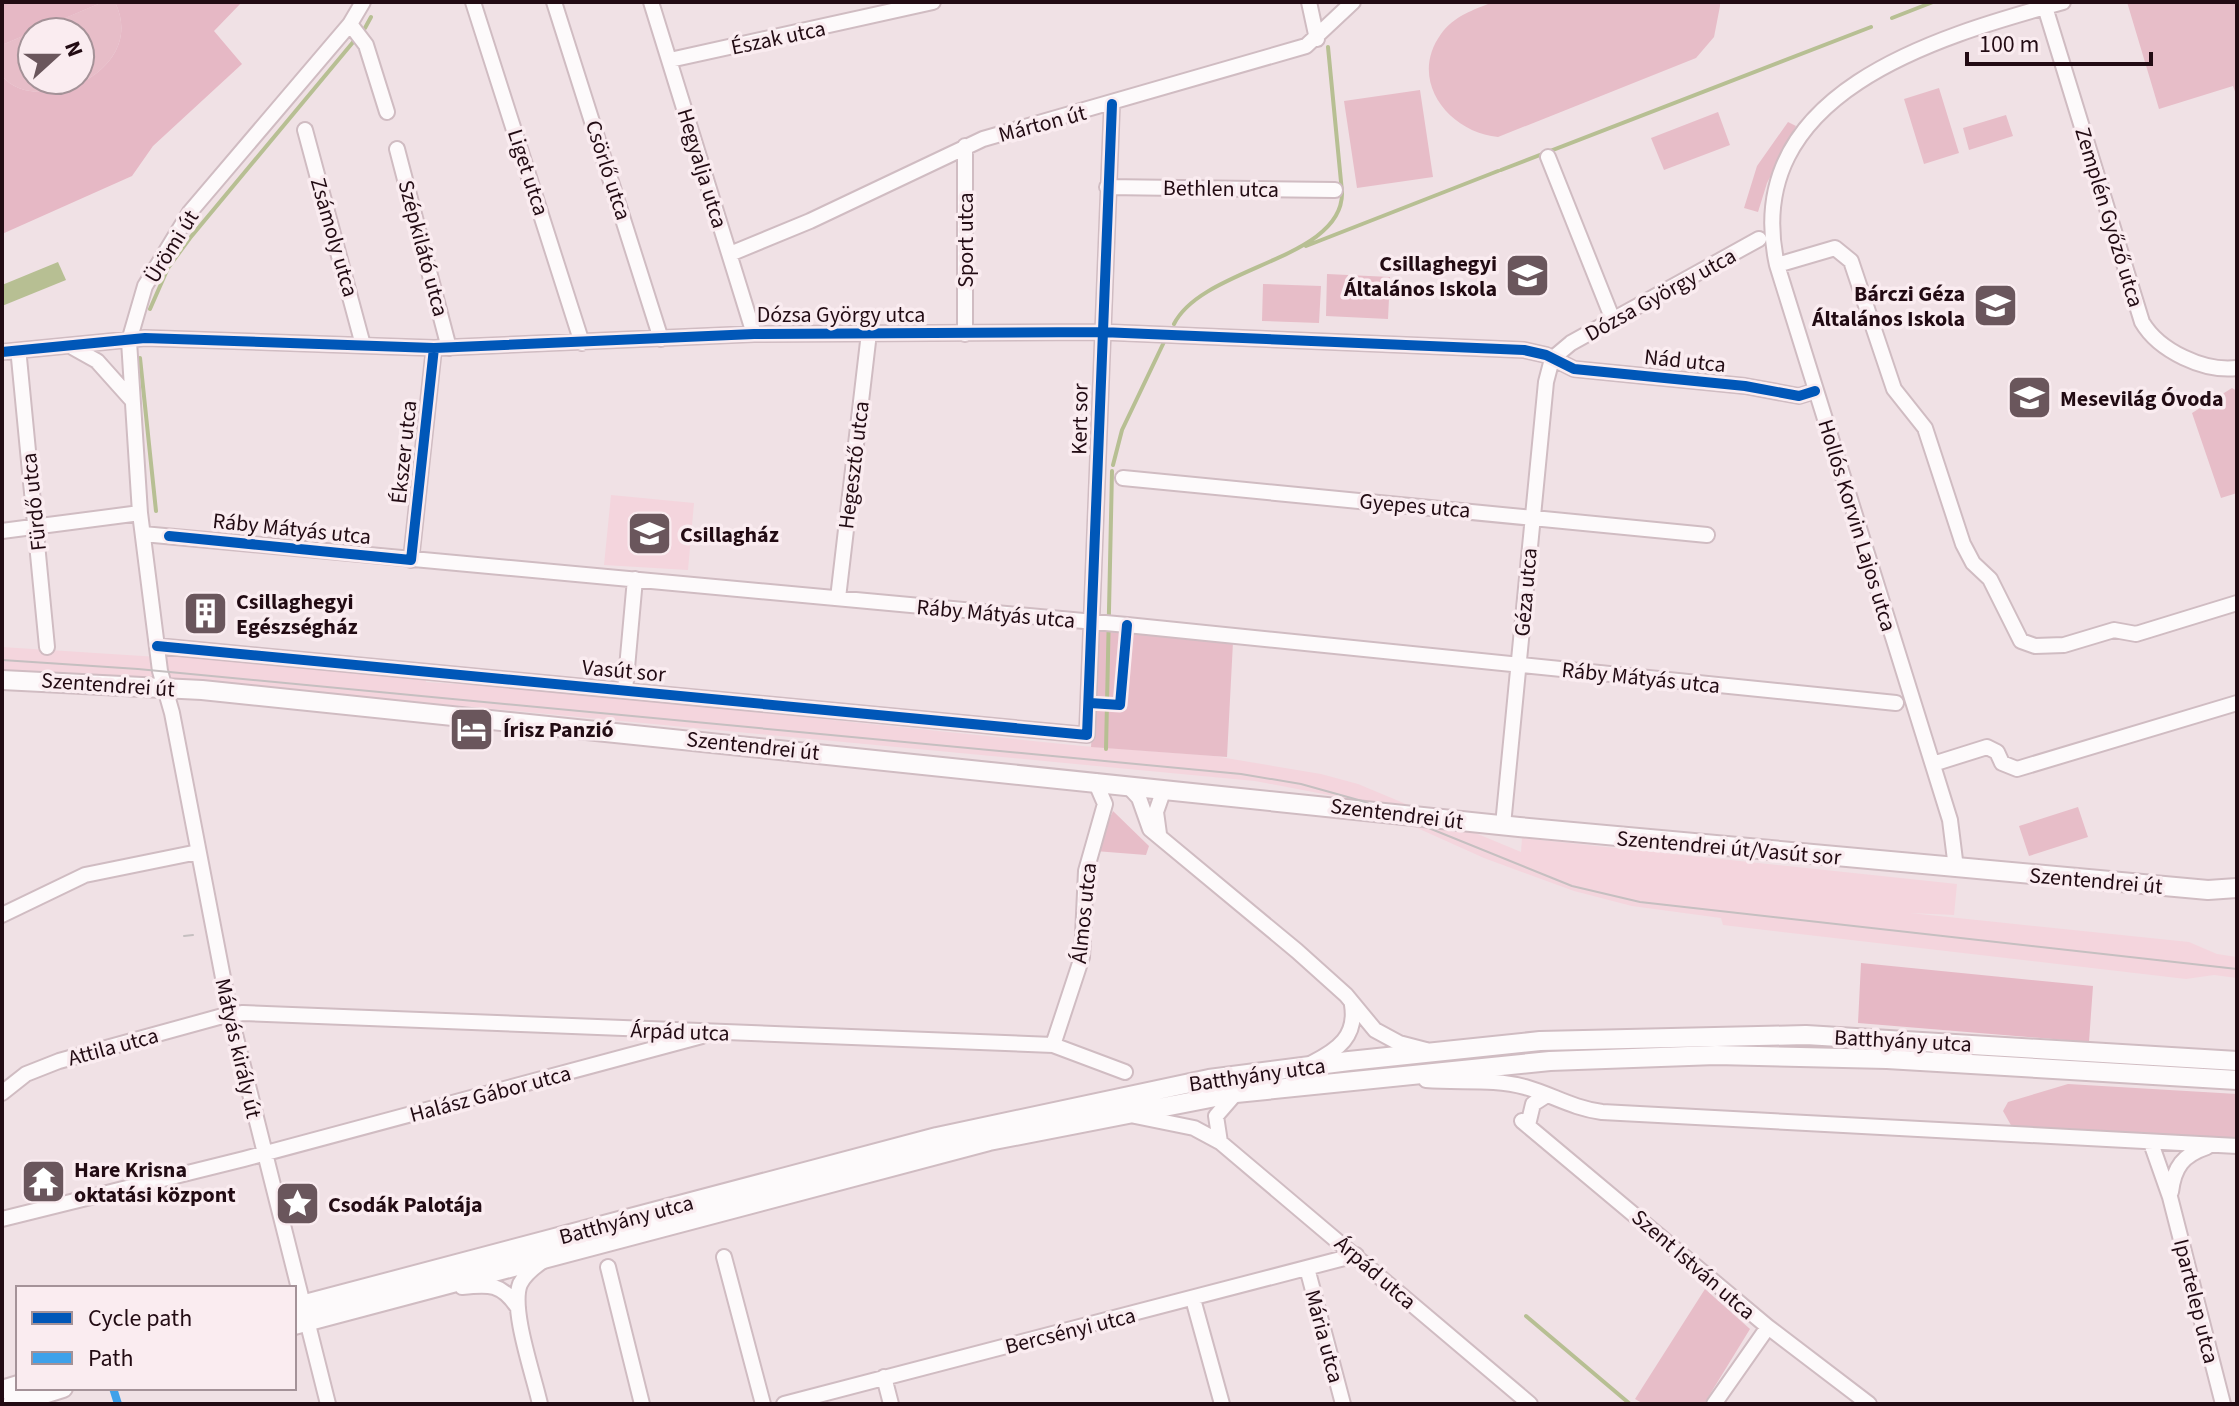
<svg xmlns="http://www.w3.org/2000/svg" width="2239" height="1406" viewBox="0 0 2239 1406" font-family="'Source Sans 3',sans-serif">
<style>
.built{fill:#f4d5dd}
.green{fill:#e7bdc8}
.forest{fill:#e6b8c5}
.water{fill:#b7bf93}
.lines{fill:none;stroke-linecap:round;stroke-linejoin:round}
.stream{stroke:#b7bf93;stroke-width:4}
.minor-casing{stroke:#d0bcc2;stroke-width:18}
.major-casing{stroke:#d0bcc2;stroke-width:22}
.minor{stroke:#fdfafb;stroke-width:14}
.major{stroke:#fdfafb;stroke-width:18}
.tram{stroke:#c5bfc0;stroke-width:2}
.quiet{stroke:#3ea1ea;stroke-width:8;stroke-dasharray:16 8;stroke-linecap:butt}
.cycleway-casing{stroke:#faecf0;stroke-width:15}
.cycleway{stroke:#0057b8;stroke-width:10}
.labels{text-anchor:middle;stroke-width:7;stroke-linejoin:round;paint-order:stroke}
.street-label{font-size:22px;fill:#220b13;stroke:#faecf0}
.poi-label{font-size:22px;font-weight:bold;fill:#220b13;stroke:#faecf0;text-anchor:start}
</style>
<rect width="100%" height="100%" fill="#f0e1e5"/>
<!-- built -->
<path class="built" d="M611 495 694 503 688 570 604 565Z
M2 647 158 657H185L188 653 425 676 426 682 523 688 1082 746 1214 756 1321 774 1358 784 1521 852 1522 838 1957 884 1954 915 1910 913 2189 942 2217 954 2237 957V978L2214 975 2186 979 1723 925 1721 918 1632 906 1574 891 1484 858 1355 800 1255 781 189 680 2 670Z"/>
<!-- green -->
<path class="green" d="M103 2H115C149 72 37 118 2 76V45L32 32V80H80V32H32Z
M1493 2H1720V6L1714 37 1696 58 1498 137C1450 133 1407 81 1441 34 1454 16 1473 10 1493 2Z
M2127 2H2237V97L2233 86 2159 109Z
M1939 88 1959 153 1924 164 1904 99Z
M1420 90 1433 177 1357 188 1344 101Z
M1718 112 1730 145 1664 170 1651 138Z
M2006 115 2013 136 1969 150 1963 128Z
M1788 122 1796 126 1767 183 1758 212 1744 208 1757 166Z
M1327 274 1390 277 1388 319 1326 316Z
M1263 284 1321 286 1319 323 1262 321Z
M2232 388 2237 391V493L2221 498 2192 413Z
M1098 631 1233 642 1227 757 1091 747Z
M2078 807 2088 837 2029 856 2019 826Z
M1113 811 1149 846 1146 855 1095 851Z
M2068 1084 2237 1094V1139L2012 1127 2003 1111 2008 1102Z
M1705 1289 1750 1329 1704 1404H1644L1635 1399Z"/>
<!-- forest -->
<path class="forest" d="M2 2H103L2 45Z
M115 2H242L214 31 242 64 153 146 132 176 2 234V76C37 118 149 72 115 2Z
M1861 963 2093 986 2089 1042 1858 1023Z"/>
<!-- water -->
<path class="water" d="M58 262 66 280 2 306V285Z"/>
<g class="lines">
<!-- stream -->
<path class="stream" d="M1892 18 1933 2
M365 28 371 17
M1501 170 1871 27
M1306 246 1498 171
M150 309 168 268 190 238 354 41
M1174 324C1203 266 1344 260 1342 192L1328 47
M140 358 156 511
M1113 465 1122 430 1164 342
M1106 749 1112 471
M1526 1316 1630 1404"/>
<defs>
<path id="minor" d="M473 2 582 343
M554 2 661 339
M651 2 754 334
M1309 2 1317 39
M2045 7 2142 322C2159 351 2204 372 2237 368
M350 24 366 45 387 112
M670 60 933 2
M305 130 363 345
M965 146V334
M397 149 449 348
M1548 157 1613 320
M1107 187 1335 190
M730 254 810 221 983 139 1306 46 1353 2
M1777 265 1835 248 1851 261 1894 389 1925 428 1963 544 1973 563 1990 579 2021 641 2035 646 2064 645 2114 630 2136 634 2237 603
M72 347 97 361 131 399
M2 352 145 338 434 348 754 334 1101 332 1524 350 1546 355 1574 369 1745 386 1799 396 1815 391
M19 358 47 647
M1123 478 1707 535
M2 531 140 513
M143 534 1127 625 1896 703
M411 560 434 348
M838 598 869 333
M157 646 1087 735 1112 104
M625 690 635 579
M1933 764 1987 747 1997 752 2002 763 2017 769 2237 703
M1127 785 1139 798 1150 829 1297 951 1346 995 1375 1030 1399 1043 1426 1050
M1503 825 1546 382 1552 359 1571 343 1759 239
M1159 834 1156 812 1164 789
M1956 868 1950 820 1777 265C1739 93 1936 37 2063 2
M2 915 85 875 198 852
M1053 1045 1082 957 1086 871 1105 804 1095 781
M1312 1063C1338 1050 1357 1036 1352 1005
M1426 1080C1459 1083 1493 1078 1525 1087 1553 1095 1572 1108 1602 1112L2237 1146
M2 1093 26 1074 59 1061 219 1017 243 1013 1053 1045 1125 1072
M1135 1116 1194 1128 1220 1142 1530 1404
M1522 1121 1768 1327 1869 1404
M1528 1125 1533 1104 1547 1095
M1220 1142 1216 1116 1236 1093
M2151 1143 2170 1197 2223 1404
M2171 1192C2174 1167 2183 1155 2207 1147
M2 1219 244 1159 702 1036
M724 1257 763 1404
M608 1267 642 1404
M1307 1268 1343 1404
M462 1287C489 1284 502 1283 518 1308
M1193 1299 1222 1404
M884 1377 891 1404
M328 1404 230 1014 172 713 160 671 140 513 129 341 145 286 190 212 350 24 363 2
M540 1404C534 1376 510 1309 520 1284 525 1274 534 1267 543 1261
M784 1404 1356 1255
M1714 1404 1768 1327"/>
<path id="major" d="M2 680 202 690 1519 827 2208 890 2237 888
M294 1307 937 1137 1209 1079 1349 1061 1540 1041 1806 1035 2237 1061
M294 1325 989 1141 1236 1093 1550 1061 1716 1055 1887 1059 2237 1080
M2 1390 18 1385
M12 1404 63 1388"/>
</defs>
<!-- minor casing -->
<use href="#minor" class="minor-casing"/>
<!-- major casing -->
<use href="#major" class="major-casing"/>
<!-- minor -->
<use href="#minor" class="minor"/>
<!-- major -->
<use href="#major" class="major"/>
<!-- tram -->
<path class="tram" d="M2 660 138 669 1241 774 1301 784 1362 801 1572 886 1640 902 2237 969
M184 936 193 935"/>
<!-- quiet -->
<path class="quiet" d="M113 1388 118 1404"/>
<defs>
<path id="cycleway" d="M2 352 145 338 434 348 754 334 1101 332 1524 350 1546 355 1574 369 1745 386 1799 396 1815 391
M169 536 411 560 434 348
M157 646 1087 735 1112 104
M1090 703 1120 705 1127 625"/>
</defs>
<!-- cycleway casing -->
<use href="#cycleway" class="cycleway-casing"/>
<!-- cycleway -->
<use href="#cycleway" class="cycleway"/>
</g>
<!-- icons -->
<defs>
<symbol id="school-square" viewBox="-11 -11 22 22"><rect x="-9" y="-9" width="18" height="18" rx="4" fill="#6a565c" stroke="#faecf0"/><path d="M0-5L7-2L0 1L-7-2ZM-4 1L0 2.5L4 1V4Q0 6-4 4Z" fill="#fff"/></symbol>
<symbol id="building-square" viewBox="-11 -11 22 22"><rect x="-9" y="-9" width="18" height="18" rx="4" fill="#6a565c" stroke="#faecf0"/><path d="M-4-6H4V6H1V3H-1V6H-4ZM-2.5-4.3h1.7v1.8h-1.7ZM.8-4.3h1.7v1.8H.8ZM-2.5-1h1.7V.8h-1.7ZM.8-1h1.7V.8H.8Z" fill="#fff"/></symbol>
<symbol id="hotel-square" viewBox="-11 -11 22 22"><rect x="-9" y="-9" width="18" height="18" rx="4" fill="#6a565c" stroke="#faecf0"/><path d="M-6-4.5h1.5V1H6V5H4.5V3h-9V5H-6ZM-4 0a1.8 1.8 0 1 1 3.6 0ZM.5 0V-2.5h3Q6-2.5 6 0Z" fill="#fff"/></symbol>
<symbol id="temple-square" viewBox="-11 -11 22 22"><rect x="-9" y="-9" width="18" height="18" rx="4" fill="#6a565c" stroke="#faecf0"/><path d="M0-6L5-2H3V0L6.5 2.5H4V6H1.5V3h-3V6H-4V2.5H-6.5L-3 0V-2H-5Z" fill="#fff"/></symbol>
<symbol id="sight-square" viewBox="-11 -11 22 22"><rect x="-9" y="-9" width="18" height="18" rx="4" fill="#6a565c" stroke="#faecf0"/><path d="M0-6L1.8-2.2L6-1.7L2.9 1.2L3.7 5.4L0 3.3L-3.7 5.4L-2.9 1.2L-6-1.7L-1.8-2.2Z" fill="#fff"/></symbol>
</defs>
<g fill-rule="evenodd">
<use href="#school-square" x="1502" y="250" width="51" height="51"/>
<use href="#school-square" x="1970" y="280" width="51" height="51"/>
<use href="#school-square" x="2004" y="372" width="51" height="51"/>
<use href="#school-square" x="624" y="508" width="51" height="51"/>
<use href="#building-square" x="180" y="588" width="51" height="51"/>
<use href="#hotel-square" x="446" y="704" width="51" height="51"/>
<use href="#temple-square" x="18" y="1156" width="51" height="51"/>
<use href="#sight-square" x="272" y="1178" width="51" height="51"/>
</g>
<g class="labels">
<!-- street labels -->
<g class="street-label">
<text transform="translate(778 37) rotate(-12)" y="8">Észak utca</text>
<text transform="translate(1042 123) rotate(-15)" y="8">Márton út</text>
<text transform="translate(703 168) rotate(73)" y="8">Hegyalja utca</text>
<text transform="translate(609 170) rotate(72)" y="8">Csörlő utca</text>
<text transform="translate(529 172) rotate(72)" y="8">Liget utca</text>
<text transform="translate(1221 188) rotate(1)" y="8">Bethlen utca</text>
<text transform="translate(2110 217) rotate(73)" y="8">Zemplén Győző utca</text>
<text transform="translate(335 237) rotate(74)" y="8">Zsámoly utca</text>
<text transform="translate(965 240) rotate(-90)" y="8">Sport utca</text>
<text transform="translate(171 246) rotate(-58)" y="8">Ürömi út</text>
<text transform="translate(424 248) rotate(75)" y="8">Szépkilátó utca</text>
<text transform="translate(1660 294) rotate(-29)" y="8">Dózsa György utca</text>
<text x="841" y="322">Dózsa György utca</text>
<text transform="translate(1685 360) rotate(6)" y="8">Nád utca</text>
<text transform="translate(1079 419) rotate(-89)" y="8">Kert sor</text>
<text transform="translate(403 452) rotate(-84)" y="8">Ékszer utca</text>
<text transform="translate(853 465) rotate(-83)" y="8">Hegesztő utca</text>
<text transform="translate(33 502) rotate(-96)" y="8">Fürdő utca</text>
<text transform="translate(1415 505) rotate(5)" y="8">Gyepes utca</text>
<text transform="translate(1858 525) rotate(73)" y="8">Hollós Korvin Lajos utca</text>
<text transform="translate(292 528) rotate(6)" y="8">Ráby Mátyás utca</text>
<text transform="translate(1525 592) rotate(-85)" y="8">Géza utca</text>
<text transform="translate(996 613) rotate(5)" y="8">Ráby Mátyás utca</text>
<text transform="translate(624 670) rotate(5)" y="8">Vasút sor</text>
<text transform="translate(1641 677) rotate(6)" y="8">Ráby Mátyás utca</text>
<text transform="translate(108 684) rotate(4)" y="8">Szentendrei út</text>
<text transform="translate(753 745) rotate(6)" y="8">Szentendrei út</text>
<text transform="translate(1397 813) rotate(7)" y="8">Szentendrei út</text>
<text transform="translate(1729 847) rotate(5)" y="8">Szentendrei út/Vasút sor</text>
<text transform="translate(2096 880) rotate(5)" y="8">Szentendrei út</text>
<text transform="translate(1083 913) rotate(-84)" y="8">Álmos utca</text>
<text transform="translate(680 1031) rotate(2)" y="8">Árpád utca</text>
<text transform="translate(1903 1040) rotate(3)" y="8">Batthyány utca</text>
<text transform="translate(113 1046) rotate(-15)" y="8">Attila utca</text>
<text transform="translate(239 1048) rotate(77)" y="8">Mátyás király út</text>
<text transform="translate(1257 1074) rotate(-8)" y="8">Batthyány utca</text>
<text transform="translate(490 1093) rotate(-15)" y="8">Halász Gábor utca</text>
<text transform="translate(626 1219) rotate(-15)" y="8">Batthyány utca</text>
<text transform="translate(1694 1264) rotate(41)" y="8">Szent István utca</text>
<text transform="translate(1376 1272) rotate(41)" y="8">Árpád utca</text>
<text transform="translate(2197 1301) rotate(76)" y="8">Ipartelep utca</text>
<text transform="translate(1070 1330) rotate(-14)" y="8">Bercsényi utca</text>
<text transform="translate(1325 1336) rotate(75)" y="8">Mária utca</text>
</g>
<!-- poi labels -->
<g class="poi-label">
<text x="1497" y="271" text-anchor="end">Csillaghegyi<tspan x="1497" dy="25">Általános Iskola</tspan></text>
<text x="1965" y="301" text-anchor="end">Bárczi Géza<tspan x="1965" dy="25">Általános Iskola</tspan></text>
<text x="2060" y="406">Mesevilág Óvoda</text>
<text x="680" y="542">Csillagház</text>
<text x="236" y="609">Csillaghegyi<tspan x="236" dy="25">Egészségház</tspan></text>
<text x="503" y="737">Írisz Panzió</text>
<text x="74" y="1177">Hare Krisna<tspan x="74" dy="25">oktatási központ</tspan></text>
<text x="328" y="1212">Csodák Palotája</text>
</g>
</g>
<!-- border -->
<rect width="2239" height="1406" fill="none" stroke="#220b13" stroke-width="8"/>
<!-- legend -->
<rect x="16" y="1286" width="280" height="104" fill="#faecf0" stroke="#a49298" stroke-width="2"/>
<rect x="32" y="1312" width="40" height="12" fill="#0057b8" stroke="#a49298" stroke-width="2"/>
<text x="88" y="1326" font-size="24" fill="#220b13">Cycle path</text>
<rect x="32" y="1352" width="40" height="12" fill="#3ea1ea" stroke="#a49298" stroke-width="2"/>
<text x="88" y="1366" font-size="24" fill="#220b13">Path</text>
<!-- north arrow -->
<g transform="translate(56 56) rotate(69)"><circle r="38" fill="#faecf0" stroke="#a49298" stroke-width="2"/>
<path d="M0-6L14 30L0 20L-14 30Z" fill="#6a565c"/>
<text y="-12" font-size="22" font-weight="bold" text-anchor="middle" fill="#220b13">N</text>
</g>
<!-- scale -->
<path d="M1967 52v12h184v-12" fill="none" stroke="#220b13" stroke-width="4"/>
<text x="1979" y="52" font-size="24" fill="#220b13" stroke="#faecf0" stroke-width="6" paint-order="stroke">100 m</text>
</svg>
